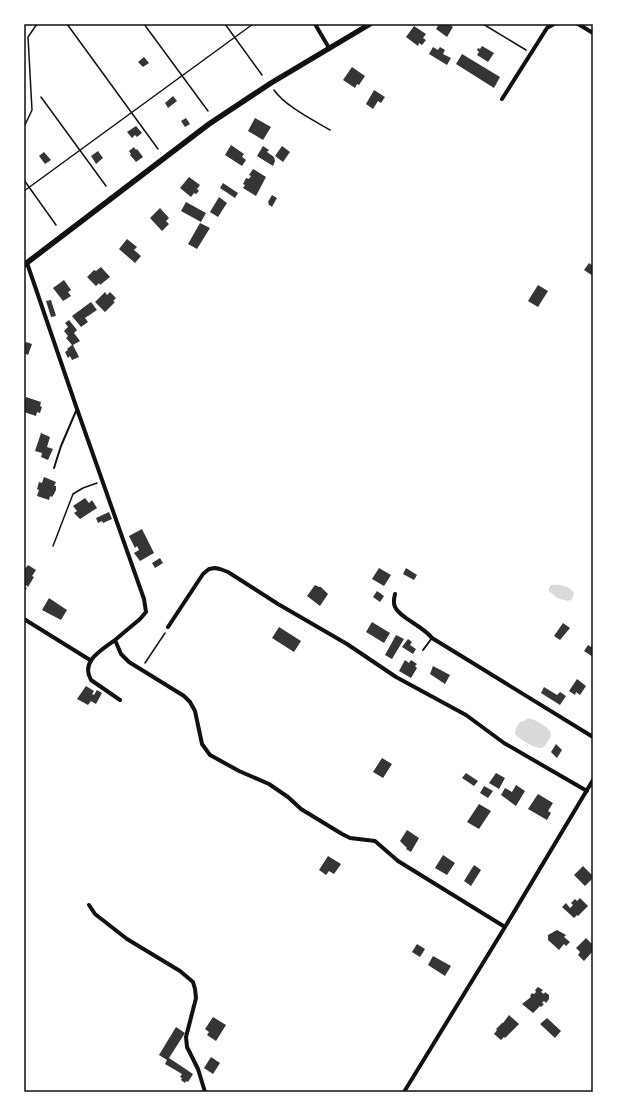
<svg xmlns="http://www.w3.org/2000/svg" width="617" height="1116" viewBox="0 0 617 1116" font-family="'Exo 2',sans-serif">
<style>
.water{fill:#d9d9d9}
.building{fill:#353535}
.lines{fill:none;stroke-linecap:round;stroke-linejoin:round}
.path{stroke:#111;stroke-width:1.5}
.service{stroke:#111;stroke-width:2}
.minor{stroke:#111;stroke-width:4}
.tertiary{stroke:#111;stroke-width:5.5}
.neatline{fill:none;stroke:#111;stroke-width:1.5}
</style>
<rect width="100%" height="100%" fill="#fff"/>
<!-- water -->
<path class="water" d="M551 585C559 584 570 586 574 593L572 599 568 601 557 598 549 591V588Z
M528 718C534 719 552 728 551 735 551 736 549 740 548 741 546 744 545 746 542 748 533 748 521 740 515 734L516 728 520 722 524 721Z"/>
<!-- building -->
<path class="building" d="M439 24H449L453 27 447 37 436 29Z
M414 26 426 34 423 38 426 40 422 45 419 43 418 46 406 37Z
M482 46 494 53 488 62 477 55 479 52 477 50 478 48 480 49Z
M433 47 438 50 440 47 445 50 443 54 451 58 447 65 429 54Z
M462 54 500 77 494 88 456 64Z
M144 57 149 63 143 67 138 62Z
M352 67 365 76 359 85 357 84 355 88 343 80Z
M374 90 385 97 381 103 378 101 373 109 366 104Z
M173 96 177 101 168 108 165 103Z
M186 118 190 124 185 127 181 121Z
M255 118 271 127 263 140 248 131Z
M136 126 142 133 137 137 135 135 132 138 127 132Z
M231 145 244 154 242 157 246 160 242 166 225 155Z
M263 146 269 150 267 152 274 157 275 161 273 166 257 156Z
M282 146 290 152 283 162 275 156Z
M134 147 136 150 137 149 143 157 136 162 130 155 131 154 129 151Z
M98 151 103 158 96 164 91 156Z
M44 152 51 160 45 164 39 156Z
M253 169 266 177 256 196 243 188 245 185 243 184 246 178 249 179 251 176 249 175Z
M189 177 200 185 197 189 199 191 196 194 194 193 191 197 180 188Z
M223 183 238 193 235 198 220 188Z
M272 195 277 198 272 207 268 204 269 203 268 202Z
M219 197 227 203 218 217 210 212Z
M186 202 206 213 201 222 181 211Z
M160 208 169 218 166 221 169 224 162 231 150 218Z
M200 223 210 228 197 249 188 244Z
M127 239 137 247 134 250 141 256 135 263 119 249Z
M589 263 593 266V276L584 270Z
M101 267 110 277 100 285 99 283 96 286 87 277 94 270 96 271Z
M64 280 71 290 68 292 71 296 63 301 53 288Z
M538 285 548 291 538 307 528 301Z
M105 292 107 295 110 292 116 298 113 301 115 302 105 312 95 302Z
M51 300 56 316 51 317 46 301Z
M91 302 97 310 85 318 88 322 81 327 72 316Z
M69 320 77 330 74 333 80 341 73 345 79 357 72 360 70 356 68 358 65 352 68 350 67 349 72 345 66 338 68 336 64 331 68 327 65 323Z
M26 342 32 344 28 355 24 353V347Z
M26 397 41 402 40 406 42 407 40 413 37 412 36 416 24 412V403Z
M41 433 50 437 47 447 53 449 48 460 41 457 42 453 35 451Z
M44 477 56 482 54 486H56V490L54 494 52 497 50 496 49 500 37 496 39 490 37 489 39 482 42 483Z
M85 498 89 503 92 500 97 508 80 519 74 513 77 511 73 506Z
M109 512 112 519 103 523 102 521 98 523 96 518Z
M142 529 154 553 140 561 134 553 139 550 137 546 135 548 129 536Z
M160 558 163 563 155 568 152 563Z
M28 565 36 570 32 576 34 577 28 587 26 585 25 587 27 588 24 592V568L25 569Z
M379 568 391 575 384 586 372 579Z
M406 568 417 575 414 580 403 574Z
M315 585 319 587H321L328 594 320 606 307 596Z
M377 591 384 596 380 602 373 597Z
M49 598 67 610 61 620 42 610Z
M372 622 390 633 384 643 366 632Z
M563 623 570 628 560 640 554 636Z
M279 627 301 641 294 652 272 638Z
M396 635 404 639 392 659 385 655Z
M408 639 412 642 410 645 416 649 413 654 402 647Z
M593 643V657L584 651 588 645 591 647Z
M405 660 409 663 411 660 417 664 415 666 417 668 411 678 399 671Z
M433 666 450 675 445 684 430 674Z
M577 679 586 686 580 695 576 692 575 695 569 691Z
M86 686 94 691 92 694 94 695 97 690 102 693 96 704 91 701 88 705 77 699Z
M544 687 557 695 560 692 566 696 560 705 541 693Z
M556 744 562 750 557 758 551 752Z
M382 758 392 764 383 778 373 772Z
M466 773 478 781 474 786 462 778Z
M496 773 505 778 499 789 489 783Z
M516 785 525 791 516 806 501 795 505 788 512 792Z
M484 786 493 791 488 798 480 793Z
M538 794 553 803 548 811 551 813 547 820 528 809Z
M479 804 491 811 479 829 467 822Z
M407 830 419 838 411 852 406 849 407 848 400 841Z
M443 855 455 863 447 875 435 868Z
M328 856 341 864 334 874 329 871 326 875 319 870Z
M474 865 481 870 471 886 464 881Z
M583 866 593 876V878L585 886 574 875Z
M580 898 588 906 578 916 577 915 574 918 562 907 566 903 570 908 573 905 571 903 575 899 577 901Z
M557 930 566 935 564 937 570 942 566 946 564 944 559 950 548 940V935Z
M586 938 593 945V951L584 961 578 955 580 952 576 948Z
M417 944 425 949 420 957 412 952Z
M433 956 451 966 445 976 428 965Z
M538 987 543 990 541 992 544 994 545 992 549 995V999L546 1003 544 1001 542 1003 544 1004 541 1007 540 1006 533 1013 522 1004 531 997 530 996 532 993 534 994 536 992 535 990Z
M509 1015 519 1024 505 1038 504 1037 501 1040 494 1034 497 1030 496 1029 502 1023H503Z
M213 1017 226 1025 216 1041 207 1035 209 1032 205 1029Z
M547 1018 561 1031 555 1038 540 1024Z
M176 1027 185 1033 169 1058 193 1074 188 1082 186 1081 185 1083 181 1080 182 1078 180 1077 182 1074 165 1064 167 1060 159 1055Z
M211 1057 220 1063 213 1074 204 1068Z"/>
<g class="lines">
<!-- path -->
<path class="path" d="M67 24 158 149
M144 24 208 111
M225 24 262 75
M483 24 526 50
M274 90C285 106 313 120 330 130
M41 97 106 186
M24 127 32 110 28 37 37 24
M24 180 56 225
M24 191 253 24
M53 546 73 494 83 488 97 483
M145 663 165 633"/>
<!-- service -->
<path class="service" d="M54 468 61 446 76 411
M423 650 432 638"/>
<!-- minor -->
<path class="minor" d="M315 24 329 48
M578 24 593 33
M502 99 547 28 554 24
M27 263 77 409 144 599 146 612 140 619 115 640 121 654 129 662 184 696 190 702 195 711 202 744 210 755 239 771 269 784 288 797 301 809 342 834 350 838 375 841 398 861 505 927
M395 594C394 598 393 603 395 607 400 618 423 626 432 638L593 737
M24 619 90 660
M168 627 203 574 209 569 215 568 220 569 228 572 278 604 347 644 396 677 466 715 504 743 587 791
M115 640C102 650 80 661 91 680L120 700
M89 905 95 914 127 939 180 971 193 982 195 989 196 998 186 1037 187 1047 198 1069 205 1092
M404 1092 505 927 593 780"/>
<!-- tertiary -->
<path class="tertiary" d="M24 265 209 124 271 83 370 24"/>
</g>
<!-- border -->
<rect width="617" height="1116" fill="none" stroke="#ffffff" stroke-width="50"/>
<rect x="25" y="25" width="567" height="1066" class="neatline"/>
</svg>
